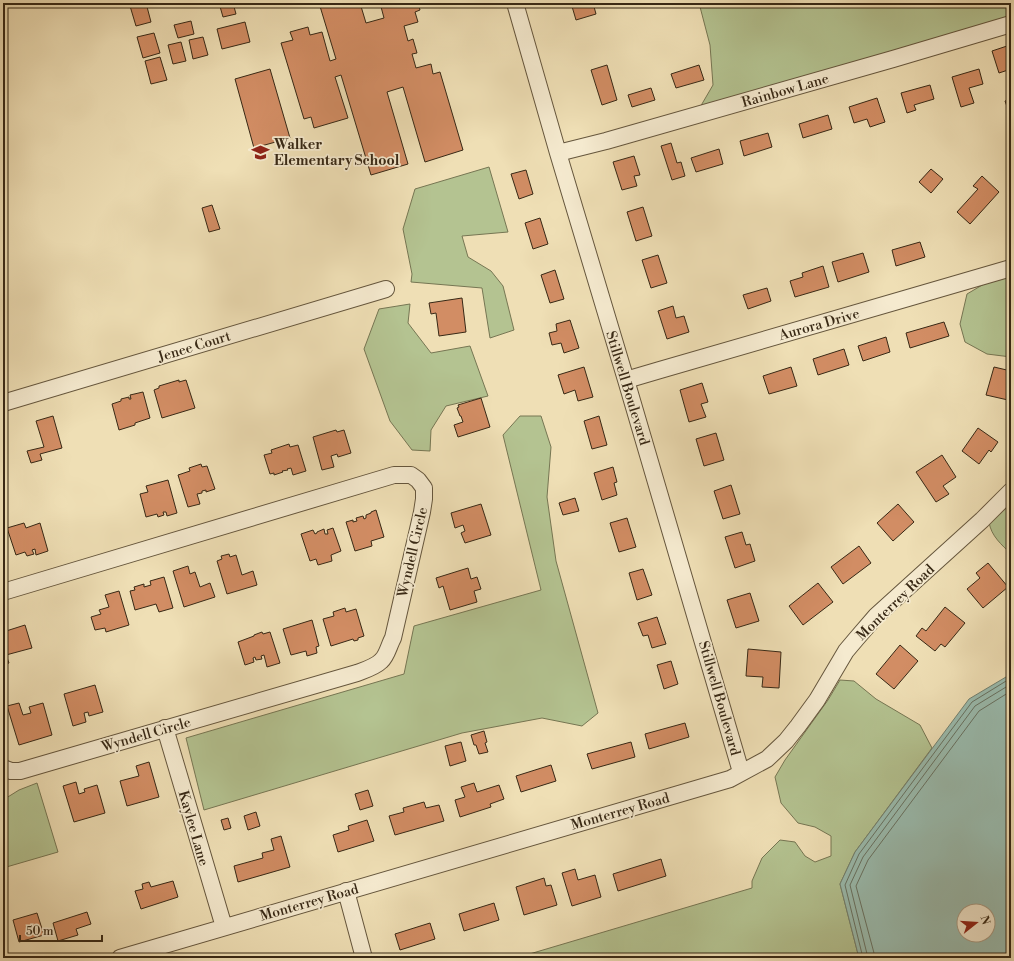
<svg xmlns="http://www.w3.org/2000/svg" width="1014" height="961" viewBox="0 0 1014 961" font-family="'Libre Bodoni',serif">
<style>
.green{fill:#b4c391;stroke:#767653}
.water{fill:#9abcaf;stroke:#728171;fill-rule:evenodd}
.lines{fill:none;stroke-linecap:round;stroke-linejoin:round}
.shore{stroke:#687262;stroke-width:1}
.building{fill:#d28d64;stroke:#372815}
.minor-casing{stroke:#65563d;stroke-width:18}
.minor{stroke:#f5eacf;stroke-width:16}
.labels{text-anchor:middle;stroke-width:3.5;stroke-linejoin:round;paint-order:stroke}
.street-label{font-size:14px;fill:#372815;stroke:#f5eacf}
.poi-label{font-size:14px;font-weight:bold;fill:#372815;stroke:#f5eacf;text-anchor:start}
</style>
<rect width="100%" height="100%" fill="#efdfb5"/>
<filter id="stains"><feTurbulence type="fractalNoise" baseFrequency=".005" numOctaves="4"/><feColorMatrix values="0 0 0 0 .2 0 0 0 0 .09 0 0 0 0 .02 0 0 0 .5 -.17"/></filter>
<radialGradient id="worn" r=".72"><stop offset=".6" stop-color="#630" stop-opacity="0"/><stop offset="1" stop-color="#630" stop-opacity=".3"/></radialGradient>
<!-- green -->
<path class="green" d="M699 3H803L816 6 827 3H1011V17L699 109 713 85 710 45Z
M489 167 508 232 462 236 468 257 491 271 503 286 514 330 490 338 482 288 411 282 412 274 403 229 415 189Z
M1011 276V357L987 354 965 342 960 324 967 294 989 281Z
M410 304 408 323 431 353 470 346 488 396 446 406 431 430 430 451 412 450 390 421 364 349 379 309Z
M520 416H541L551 447 547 497 556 561 598 713 582 726 542 718 462 733 204 810 186 738 404 674 414 626 541 590 503 435Z
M1011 500V554C1002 545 991 536 989 522Z
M840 680 854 681 876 699 920 725 932 748 855 852 840 884 859 958H516L752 888V881L762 858 780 840 795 842 805 856 815 862 831 856V836L815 827 798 823 781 803 775 777 785 760 828 700Z
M37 783 58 852 3 868V800L19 790Z"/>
<!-- water -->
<path class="water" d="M1011 674V958H859L840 884 855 852 969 699ZM964 911H988V935H964Z"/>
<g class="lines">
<!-- shore -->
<path class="shore" d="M863 958 845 885 859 854 972 702 1011 678
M868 958 850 885 863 857 975 706 1011 684
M874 958V953L856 886 868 860 979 711 1011 691"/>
</g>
<!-- building -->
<path class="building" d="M142 3H146L151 22 136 26 130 6Z
M219 3H233L236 14 223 17Z
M319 3H360L366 23 384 18 380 3H418L420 10 415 12 418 22 404 26 408 41 413 39 417 53 412 54 416 68 431 64 433 74 440 72 463 150 425 162 403 87 387 92 408 164 371 175 341 75 335 77 348 118 314 128 311 117 304 119 281 43 293 40 290 32 308 27 310 35 322 32 330 61 336 59Z
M571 3H586V5L593 3 596 14 576 20Z
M191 21 194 34 178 38 174 25Z
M245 22 250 42 222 49 217 29Z
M154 33 160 53 143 58 137 37Z
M203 37 208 55 193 59 189 40Z
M181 42 186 61 173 64 168 45Z
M1010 45 1011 61H1010L1011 69 999 73 992 51Z
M160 57 167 80 151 84 145 61Z
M607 65 617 100 602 105 591 70Z
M699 65 704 80 676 88 671 74Z
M270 69 290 138 254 148 235 79Z
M979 69 983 84 969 88 974 103 961 107 952 77Z
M930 85 934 99 914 105 916 110 907 113 901 93Z
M651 88 655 100 632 107 628 95Z
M877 98 885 122 870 127 867 119 854 123 849 107Z
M1011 99V114L1010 115 1005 101Z
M828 115 832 129 803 138 799 124Z
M768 133 772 147 744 156 740 141Z
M671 143 677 163 681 162 685 176 672 180 661 146Z
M719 149 723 164 696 172 691 158Z
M634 156 640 175 634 176 637 186 622 190 613 162Z
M931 169 943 179 931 193 919 182Z
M526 170 533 194 519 199 511 174Z
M982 176 999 192 970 224 957 212 978 189 973 186Z
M212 205 220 229 209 232 202 208Z
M643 207 652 236 636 241 627 212Z
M540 218 548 244 533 249 525 223Z
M920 242 925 257 896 266 892 250Z
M863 253 869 272 838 282 832 262Z
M658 255 667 283 651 288 642 260Z
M823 266 829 287 795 297 790 281 803 277 802 273Z
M555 270 564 299 550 303 541 275Z
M767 288 771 301 748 309 743 295Z
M462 298 466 332 439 336 436 313 431 314 429 303Z
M673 306 676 318 684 316 689 332 667 339 658 311Z
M570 320 579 348 564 353 561 343 552 345 549 333 557 331 556 324Z
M944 322 949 336 910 348 906 333Z
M886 337 890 352 863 361 858 346Z
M844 349 849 365 818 375 813 359Z
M584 367 593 397 578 401 575 390 564 394 558 375Z
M791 367 797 386 769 394 763 376Z
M994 367 1011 371V388L1008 400 986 395Z
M179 380V382L186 380 195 408 162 418 154 390 159 388V386Z
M702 383 708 402 701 404 706 417 689 422 680 390Z
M143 392 150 418 135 423V425L119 430 112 404 121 401V399L129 397V399H131L130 395Z
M481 398 490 427 458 437 454 425 463 422 461 416H460L457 408 459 407 458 405Z
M53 416 62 448 40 454 42 460 31 463 27 451 44 447 36 421Z
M599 416 607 445 592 449 584 421Z
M978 428 998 442 991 452 989 450 979 464 962 451Z
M336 430 337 432 344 430 351 453 338 457 337 454 331 456 334 467 322 470 313 437Z
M716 433 724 460 704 466 696 439Z
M289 444 290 447 298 445 306 471 293 475 291 468 287 469 288 470 282 471 283 472 274 475V473L270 474 264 455 272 453 271 450Z
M942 455 956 477 943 486 949 494 936 502 916 472Z
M201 464 202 467 207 466 215 489 206 492V490L202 491V493L197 494 200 504 188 507 178 475 190 471 189 468Z
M613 467 617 482 614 483 617 495 602 500 594 473Z
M168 480 177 513 167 516 166 512H163L164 515 158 517 157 514 146 517 140 494 148 492 146 486Z
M731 485 740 514 723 519 714 491Z
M575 498 579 511 563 515 559 503Z
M481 504 491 535 465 543 461 533 465 531 463 525 455 528 451 513Z
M898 504 914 522 893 541 877 523Z
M376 510 384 537 371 541 372 546 355 551 346 522 353 520V522L357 521 356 518 363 516 364 519 366 518V515L371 513V512Z
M627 518 636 547 619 552 610 523Z
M24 523 26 528 40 523 48 551 36 555 35 549 32 550 34 554 27 556 25 552 16 555 7 528Z
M333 528 341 551 331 555 332 561 318 565 316 559 310 561 301 534 313 530 315 534 317 533V532L324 529 325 534H328L327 530Z
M742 532 746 545 750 544 755 561 735 568 725 537Z
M859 546 871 563 843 584 831 567Z
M229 554 230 557 236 555 242 575 253 571 257 585 227 594 217 561 222 559 221 556Z
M988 563 1008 587 983 608 967 589 980 578 976 573Z
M188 566 190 574 195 572 200 587 210 583 215 597 184 607 173 571Z
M468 568 471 579 477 577 481 589 474 591 477 602 450 610 443 586 439 588 436 578Z
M643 569 652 595 637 600 629 573Z
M164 577 173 608 159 612 156 604 135 610 130 591 135 590 134 587 144 584V587L151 585 150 581Z
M818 583 833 602 803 625 789 606Z
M119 591 129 625 106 632 105 628 95 630 91 617 101 614 99 610 109 607 105 595Z
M750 593 759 621 736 628 727 600Z
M945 607 965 623 945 647 941 644 935 651 916 636 922 628 926 631Z
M345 608 346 612 356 609 364 636 358 638V640L354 641 353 639 331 646 323 619 334 616 333 612Z
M657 617 666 644 652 648 648 635 643 636 638 623Z
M312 620 319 646 316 647 317 653 307 656 306 651 291 655 283 629Z
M25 625 32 648 6 655 9 663 3 665V632Z
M262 632 263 634 270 632 280 663 267 667 264 655 261 656 262 659 256 660 255 657 253 658 254 662 245 665 238 642 254 636V635Z
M900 645 918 661 894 689 876 674Z
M748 649 781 652 779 688 762 687 763 677 746 676Z
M671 661 678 684 664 689 657 665Z
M95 685 103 712 89 716 88 712 84 713 86 722 73 726 64 694Z
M19 703 23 715 31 713 29 707 43 703 52 735 19 745 7 706Z
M685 723 689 737 649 749 645 734Z
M484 731 487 742 485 743 488 752 479 754 476 745H474L471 735Z
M461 742 466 761 450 766 445 746Z
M631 742 635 757 592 769 587 754Z
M149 762 159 797 127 806 120 781 139 776 136 766Z
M551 765 556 781 521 792 516 776Z
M76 782 79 794 85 792 84 789 97 785 105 813 74 822 63 786Z
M474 783 477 792 499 785 504 799 490 804 491 807 460 817 455 800 465 797 461 787Z
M368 790 373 806 360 810 355 794Z
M424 802 426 808 439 805 444 821 395 835 389 816 404 812 403 808Z
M256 812 260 826 248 830 244 816Z
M228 818 231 828 224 830 221 820Z
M367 820 374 841 338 852 333 835 349 830 348 826Z
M281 836 290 867 238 882 234 866 263 858 262 853 274 850 271 839Z
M661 859 666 876 618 891 613 874Z
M575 869 578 880 595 875 601 897 572 906 562 873Z
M544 878 546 886 551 885 557 905 524 915 516 887Z
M173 881 178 897 141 909 135 891 143 889 142 884 149 882 151 887Z
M494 903 499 920 464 931 459 914Z
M87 912 91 924 76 929 78 935 58 941 53 923Z
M37 913 44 935 19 942 13 920Z
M430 923 435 939 400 950 395 934Z
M331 954 333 958H317Z"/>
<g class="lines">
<defs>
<path id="minor" d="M515 3 558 153 626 380 741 772
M558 153 606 141 893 59 1011 24
M626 380 660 370 908 298 1011 268
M3 403 386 289
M3 592 394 475H411L418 480 424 488V499L422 512 393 638C389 645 387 656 381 661 375 667 365 670 357 673L20 771H11L3 768
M165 728 224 927
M346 891 364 958
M120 958 730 779 767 759 786 741 798 726 817 700 846 651 857 638 876 616 982 520 1011 491"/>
</defs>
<!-- minor casing -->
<use href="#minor" class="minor-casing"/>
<!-- minor -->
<use href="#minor" class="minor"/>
</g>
<!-- icons -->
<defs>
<symbol id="school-bare" viewBox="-9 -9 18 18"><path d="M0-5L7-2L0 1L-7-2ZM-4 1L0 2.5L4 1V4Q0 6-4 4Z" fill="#8f2418" stroke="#f5eacf" stroke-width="2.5" paint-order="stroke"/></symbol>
</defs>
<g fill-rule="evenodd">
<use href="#school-bare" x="248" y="140" width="25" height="25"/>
</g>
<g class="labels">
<!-- street labels -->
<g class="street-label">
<text transform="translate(785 90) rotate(-16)" y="5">Rainbow Lane</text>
<text transform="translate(819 324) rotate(-16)" y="5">Aurora Drive</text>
<text transform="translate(194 346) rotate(-17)" y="5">Jenee Court</text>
<text transform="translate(628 388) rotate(73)" y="5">Stillwell Boulevard</text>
<text transform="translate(412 552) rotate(-77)" y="5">Wyndell Circle</text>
<text transform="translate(895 602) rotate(-44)" y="5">Monterrey Road</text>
<text transform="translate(720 698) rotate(74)" y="5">Stillwell Boulevard</text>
<text transform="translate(146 734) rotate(-16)" y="5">Wyndell Circle</text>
<text transform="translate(620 811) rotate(-16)" y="5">Monterrey Road</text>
<text transform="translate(194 828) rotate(74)" y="5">Kaylee Lane</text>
<text transform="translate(309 902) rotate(-16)" y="5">Monterrey Road</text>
</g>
<!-- poi labels -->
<g class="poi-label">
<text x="274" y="149">Walker<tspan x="274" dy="16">Elementary School</tspan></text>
</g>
</g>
<!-- margin -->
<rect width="1014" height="961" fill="none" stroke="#efdfb5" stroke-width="16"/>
<rect x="4" y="4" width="1006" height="953" fill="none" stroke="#372815" stroke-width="2"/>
<rect x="8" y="8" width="998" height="945" fill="none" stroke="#372815"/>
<!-- north arrow -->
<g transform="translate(976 923) rotate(73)"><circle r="19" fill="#f5eacf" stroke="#a99c85"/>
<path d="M0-3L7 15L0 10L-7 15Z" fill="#8f2418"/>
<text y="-6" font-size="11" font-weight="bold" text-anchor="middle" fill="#372815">N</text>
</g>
<!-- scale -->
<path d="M20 935v6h82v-6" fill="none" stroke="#372815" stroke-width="2"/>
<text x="26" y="935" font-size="12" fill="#372815" stroke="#f5eacf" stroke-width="3" paint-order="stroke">50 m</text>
<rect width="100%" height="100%" filter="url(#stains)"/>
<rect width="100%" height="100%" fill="url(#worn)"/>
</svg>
